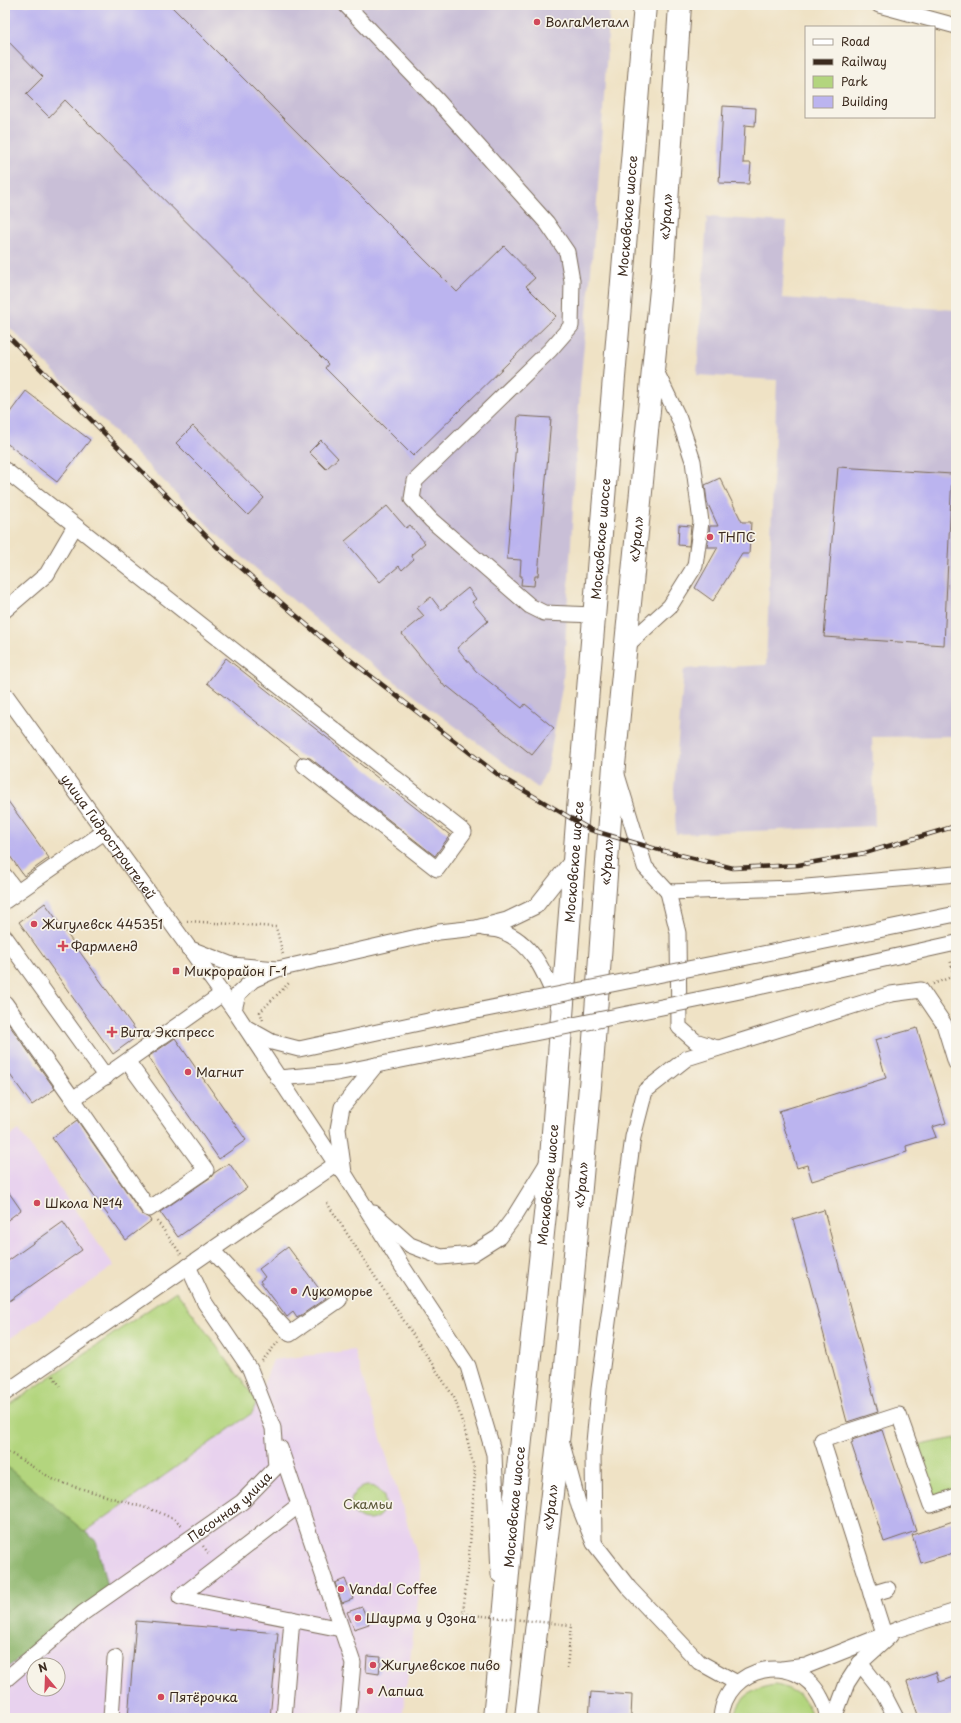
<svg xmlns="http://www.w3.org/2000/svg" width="961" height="1723" viewBox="0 0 961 1723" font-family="'Playpen Sans',sans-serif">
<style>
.built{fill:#e8d2ee;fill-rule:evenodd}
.industrial{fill:#c9bfd7}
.green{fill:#b3d57e;stroke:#77804e}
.forest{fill:#8eb66d;stroke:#647046}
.building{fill:#bbb4ef}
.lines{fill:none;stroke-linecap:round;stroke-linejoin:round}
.minor-casing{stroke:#7a6a58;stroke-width:17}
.highway-casing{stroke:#7a6a58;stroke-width:24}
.path{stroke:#7a6a58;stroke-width:2.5;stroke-dasharray:1 3;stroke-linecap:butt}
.minor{stroke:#fff;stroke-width:15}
.highway{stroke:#fff;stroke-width:22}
.rail-casing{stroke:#3b2a1e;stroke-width:4.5}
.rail{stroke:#f7f3e8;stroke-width:3;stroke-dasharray:9;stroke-linecap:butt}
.minor-bridge-casing{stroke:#7a6a58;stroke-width:17;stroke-linecap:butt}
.path-bridge{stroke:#7a6a58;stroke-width:2.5;stroke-dasharray:1 3;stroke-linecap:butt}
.minor-bridge{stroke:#fff;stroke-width:15}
.poi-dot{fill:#d1495b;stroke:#f7f3e8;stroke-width:1.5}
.labels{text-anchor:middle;stroke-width:3.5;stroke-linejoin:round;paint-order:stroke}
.poi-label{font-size:13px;fill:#3b2a1e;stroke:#f7f3e8;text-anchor:start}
.street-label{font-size:13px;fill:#3b2a1e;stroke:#f7f3e8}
.park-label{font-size:13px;fill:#595536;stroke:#f7f3e8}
</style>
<rect width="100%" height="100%" fill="#f7f3e8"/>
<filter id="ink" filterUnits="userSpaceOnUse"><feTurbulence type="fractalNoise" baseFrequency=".025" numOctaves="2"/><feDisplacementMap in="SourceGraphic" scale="8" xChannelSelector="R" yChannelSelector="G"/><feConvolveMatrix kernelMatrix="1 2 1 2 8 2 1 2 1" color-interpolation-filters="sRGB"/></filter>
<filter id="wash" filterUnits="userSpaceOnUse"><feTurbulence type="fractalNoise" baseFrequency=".012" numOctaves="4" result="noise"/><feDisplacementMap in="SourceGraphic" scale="16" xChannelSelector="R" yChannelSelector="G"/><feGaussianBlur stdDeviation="0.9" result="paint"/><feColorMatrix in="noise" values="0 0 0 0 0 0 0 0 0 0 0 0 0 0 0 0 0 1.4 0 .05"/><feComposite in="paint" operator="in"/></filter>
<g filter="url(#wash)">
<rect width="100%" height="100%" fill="#efe2c5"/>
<!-- built -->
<path class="built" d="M19 1130 114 1266 5 1342V1140Z
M354 1350 422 1571 402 1718H5V1483L252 1414 273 1360ZM34 1665H58V1689H34Z"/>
<!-- industrial -->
<path class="industrial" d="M5 5H610L596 217 580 387 563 682 548 767 538 788 346 645 227 544 5 323Z
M707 217 787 222 782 298 956 310V736L872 737 875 826 676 834 674 789 684 669 766 665 777 380 697 375Z"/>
<!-- green -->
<path class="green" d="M176 1291 257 1401 252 1413 57 1552 5 1483V1408Z
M956 1438V1492L935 1500 915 1446Z
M351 1503a17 17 0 1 1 34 0a17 17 0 1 1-34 0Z
M776 1685C794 1689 808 1698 812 1718H735C738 1696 756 1687 776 1685Z"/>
<!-- forest -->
<path class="forest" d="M5 1465 96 1541 109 1595 5 1669Z"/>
<g id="blocks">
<!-- building -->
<path class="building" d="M5 5H170L457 292 504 246 535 278 526 286 556 316 413 456 325 368 328 364 65 100 49 117 26 94 43 77 5 38Z
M723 106 756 108 755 126 745 125 743 163H751L749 184 719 183Z
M26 391 90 440 57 482 5 442V419Z
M518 416 551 418 538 576H535L534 586 521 585 522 576H520L521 560 507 559Z
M193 426 264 498 248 515 176 443Z
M321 440 338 458 326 469 309 452Z
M838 467 952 474 944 645 824 637Z
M720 478 742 522H751L749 554H742L713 601 695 588 718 547H707L710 526H718L707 502 705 485Z
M387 506 406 528 410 525 425 543 411 555 414 559 402 570 399 566 380 582 345 541Z
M679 525 691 526 689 546 678 545Z
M468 588 476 599 472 602 488 621 457 648 476 671 522 708 525 704 554 728 532 755 447 686 446 688 402 634 424 616 417 608 431 597 441 610Z
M226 658 450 835 435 856 310 758 301 757 207 683Z
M5 797 49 858 24 876 5 849Z
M45 903 139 1035 113 1054 19 922Z
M5 1019 55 1089 32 1105 5 1068Z
M917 1028 946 1123 932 1127 936 1137 906 1146 907 1152 812 1181 807 1165 797 1168 779 1111 886 1078 875 1040Z
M175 1038 246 1140 219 1159 148 1057Z
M77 1120 142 1214 149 1218 151 1221 126 1240 52 1138Z
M229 1163 247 1188 178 1237 160 1212 211 1177 214 1173Z
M5 1187 21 1210 5 1222Z
M824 1210 878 1412 847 1422 793 1219Z
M63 1222 82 1250 5 1304V1263Z
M288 1247 326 1298 297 1318 293 1312 287 1317 260 1281 265 1277 259 1269Z
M882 1430 916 1531 884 1542 851 1443 853 1442 852 1440Z
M956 1520V1552L921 1563 912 1535Z
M345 1579 353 1599 342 1603 335 1583Z
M362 1607 369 1624 354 1629 347 1612Z
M136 1621 278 1633 270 1718H128Z
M367 1656 381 1657 379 1674 366 1672Z
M936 1672 939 1682 956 1676V1715L947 1718H919L907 1682Z
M591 1692 632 1695 631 1718H589Z"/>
</g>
</g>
<g filter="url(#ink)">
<use href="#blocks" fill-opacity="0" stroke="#7a6a58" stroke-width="1"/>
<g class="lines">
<defs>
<g id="minor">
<path d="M346 5 437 100 547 223 567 252 572 281 571 326 550 350 415 481 412 499 431 520 530 606 544 613 594 615"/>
<path d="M879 5 956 26"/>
<path d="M5 470 464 832 437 869 304 765"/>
<path d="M5 610 47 574 75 526"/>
<path d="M626 646 670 606 695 566 701 522 693 461 679 419 654 367"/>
<path id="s1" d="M5 694 234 1010 336 1164 344 1173 402 1266 468 1366 494 1454 499 1575"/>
<path d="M617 775 645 867 668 892 795 888 956 874"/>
<path d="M5 876 17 892"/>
<path d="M668 892 678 933 679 1027 695 1041 717 1048"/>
<path d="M5 901 104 832"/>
<path d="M483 928C489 929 496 929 501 931 535 943 546 977 559 1007"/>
<path d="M5 937 106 1077"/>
<path d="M188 948 232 965 277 969"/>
<path d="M743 958 956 914"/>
<path d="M745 990 956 943"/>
<path d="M5 1003 73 1099"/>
<path d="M234 1010 238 994 253 980 278 969 439 932 476 928 507 920 536 906 574 858"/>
<path d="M247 1028 272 1042 299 1049 456 1015"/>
<path d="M127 1061 206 1170 149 1209 73 1099C123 1064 173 1029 222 994"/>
<path d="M278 1078 337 1073 461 1048"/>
<path d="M344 1173 338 1129 342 1107 376 1065"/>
<path d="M374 1213 410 1245 441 1257 472 1254 499 1237 514 1217 548 1162"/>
<path d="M212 1250 290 1334 339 1300"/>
<path d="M5 1393 336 1164"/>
<path d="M562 1444 579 1506 594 1543 629 1588 699 1662 737 1683"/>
<path d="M280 1448 353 1663 348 1718"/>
<path d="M299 1505 180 1597 341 1629"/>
<path d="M594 1543 593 1453 599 1389 633 1137 645 1091 687 1058 891 994 921 990 944 1024 956 1063"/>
<path d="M871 1594 888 1589"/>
<path d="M884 1634 822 1440 899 1415 931 1505 956 1496"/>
<path d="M860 1663 882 1691 896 1718"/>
<path d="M782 1669 806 1666 899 1629 956 1611"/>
<path id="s2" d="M5 1680 83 1613 242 1502 276 1467 273 1428 250 1369 205 1303 188 1266"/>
<path d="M111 1718 115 1658"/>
<path d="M284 1718 292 1619"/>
<path d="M721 1718C725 1665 797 1650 821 1698 825 1705 827 1710 827 1718"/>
<path d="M834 1718 847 1683 860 1663 890 1636"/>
</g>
<g id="highway">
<path id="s3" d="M494 1718 502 1641 514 1505 551 1158 577 822 645 5"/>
<path id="s4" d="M526 1718 559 1433 593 1053 614 765 662 279 680 5"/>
</g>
</defs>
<!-- minor casing -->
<use href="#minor" class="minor-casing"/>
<!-- highway casing -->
<use href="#highway" class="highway-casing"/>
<!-- path -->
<path class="path" d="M187 921 276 927 283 954
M933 984 954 976 950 959
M263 1020 260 1012 290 982
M327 1203 455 1399 467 1438 475 1473 470 1545 463 1614
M157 1221 181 1254
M262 1361 278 1342
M53 1376 60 1386
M5 1450 56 1481 156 1511 174 1519 183 1526
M203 1546 210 1555
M567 1668 571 1625"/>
<!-- minor -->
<use href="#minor" class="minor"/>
<!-- highway -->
<use href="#highway" class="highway"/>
<defs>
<path id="rail" d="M5 333 216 546 322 638 501 777 591 830 656 849 733 868 798 865 865 853 956 826"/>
</defs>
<!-- rail casing -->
<use href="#rail" class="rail-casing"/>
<!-- rail -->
<use href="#rail" class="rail"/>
<defs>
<path id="minor-bridge" d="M456 1015 743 958
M461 1048 745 990"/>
</defs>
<!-- minor-bridge casing -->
<use href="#minor-bridge" class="minor-bridge-casing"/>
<!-- path-bridge -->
<path class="path-bridge" d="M463 1614 571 1625"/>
<!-- minor-bridge -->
<use href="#minor-bridge" class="minor-bridge"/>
</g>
</g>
<!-- markers -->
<g class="poi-dot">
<circle cx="537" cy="22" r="4"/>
<circle cx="710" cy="537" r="4"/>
<circle cx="34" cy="924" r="4"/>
<path d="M61 940h4v4h4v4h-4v4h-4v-4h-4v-4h4z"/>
<rect x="172" y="967" width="8" height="8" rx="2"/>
<path d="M110 1026h4v4h4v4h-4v4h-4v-4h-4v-4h4z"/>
<circle cx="188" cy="1072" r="4"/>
<circle cx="37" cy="1203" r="4"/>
<circle cx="294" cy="1291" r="4"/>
<circle cx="341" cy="1589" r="4"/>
<circle cx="358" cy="1618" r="4"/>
<circle cx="373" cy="1665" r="4"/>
<circle cx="370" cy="1691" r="4"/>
<circle cx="161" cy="1697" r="4"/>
</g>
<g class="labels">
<!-- poi labels -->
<g class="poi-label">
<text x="545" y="27">ВолгаМеталл</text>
<text x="718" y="542">ТНПС</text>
<text x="42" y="929">Жигулевск 445351</text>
<text x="71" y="951">Фармленд</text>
<text x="184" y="976">Микрорайон Г-1</text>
<text x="120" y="1037">Вита Экспресс</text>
<text x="196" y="1077">Магнит</text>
<text x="45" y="1208">Школа №14</text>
<text x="302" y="1296">Лукоморье</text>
<text x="349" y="1594">Vandal Coffee</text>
<text x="366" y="1623">Шаурма у Озона</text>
<text x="381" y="1670">Жигулевское пиво</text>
<text x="378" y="1696">Лапша</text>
<text x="169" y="1702">Пятёрочка</text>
</g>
<!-- street labels -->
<g class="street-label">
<text dy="5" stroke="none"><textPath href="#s3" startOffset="1508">Московское шоссе</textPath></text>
<text dy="5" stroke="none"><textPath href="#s4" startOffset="1508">«Урал»</textPath></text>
<text dy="5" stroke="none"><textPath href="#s3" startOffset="1184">Московское шоссе</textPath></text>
<text dy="5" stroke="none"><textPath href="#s4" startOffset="1184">«Урал»</textPath></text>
<text dy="5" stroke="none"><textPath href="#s1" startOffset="176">улица Гидростроителей</textPath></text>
<text dy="5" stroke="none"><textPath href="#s3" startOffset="860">Московское шоссе</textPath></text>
<text dy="5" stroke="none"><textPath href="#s4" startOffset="860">«Урал»</textPath></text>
<text dy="5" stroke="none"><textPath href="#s3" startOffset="536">Московское шоссе</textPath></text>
<text dy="5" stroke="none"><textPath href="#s4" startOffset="536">«Урал»</textPath></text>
<text dy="5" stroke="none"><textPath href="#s2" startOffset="284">Песочная улица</textPath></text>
<text dy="5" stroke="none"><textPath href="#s3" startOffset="212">Московское шоссе</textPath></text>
<text dy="5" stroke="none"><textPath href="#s4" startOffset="212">«Урал»</textPath></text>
</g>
<!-- park labels -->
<g class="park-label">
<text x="368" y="1509">Скамьи</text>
</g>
</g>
<!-- margin -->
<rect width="961" height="1723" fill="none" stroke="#f7f3e8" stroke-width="20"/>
<!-- legend -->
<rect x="805" y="26" width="130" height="92" fill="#f7f3e8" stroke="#aca397"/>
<rect x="813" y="39" width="20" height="6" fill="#ffffff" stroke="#aca397"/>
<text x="841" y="46" font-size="12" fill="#3b2a1e">Road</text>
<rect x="813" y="59" width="20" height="6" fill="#3b2a1e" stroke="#aca397"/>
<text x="841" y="66" font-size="12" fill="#3b2a1e">Railway</text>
<rect x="813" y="76" width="20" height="12" fill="#b3d57e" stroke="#aca397"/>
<text x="841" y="86" font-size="12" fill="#3b2a1e">Park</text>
<rect x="813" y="96" width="20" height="12" fill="#bbb4ef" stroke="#aca397"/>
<text x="841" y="106" font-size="12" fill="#3b2a1e">Building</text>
<!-- north arrow -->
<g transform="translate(46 1677) rotate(341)"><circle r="19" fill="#f7f3e8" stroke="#aca397"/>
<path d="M0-3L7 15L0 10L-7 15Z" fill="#d1495b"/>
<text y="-6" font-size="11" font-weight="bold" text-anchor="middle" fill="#3b2a1e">N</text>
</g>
</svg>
